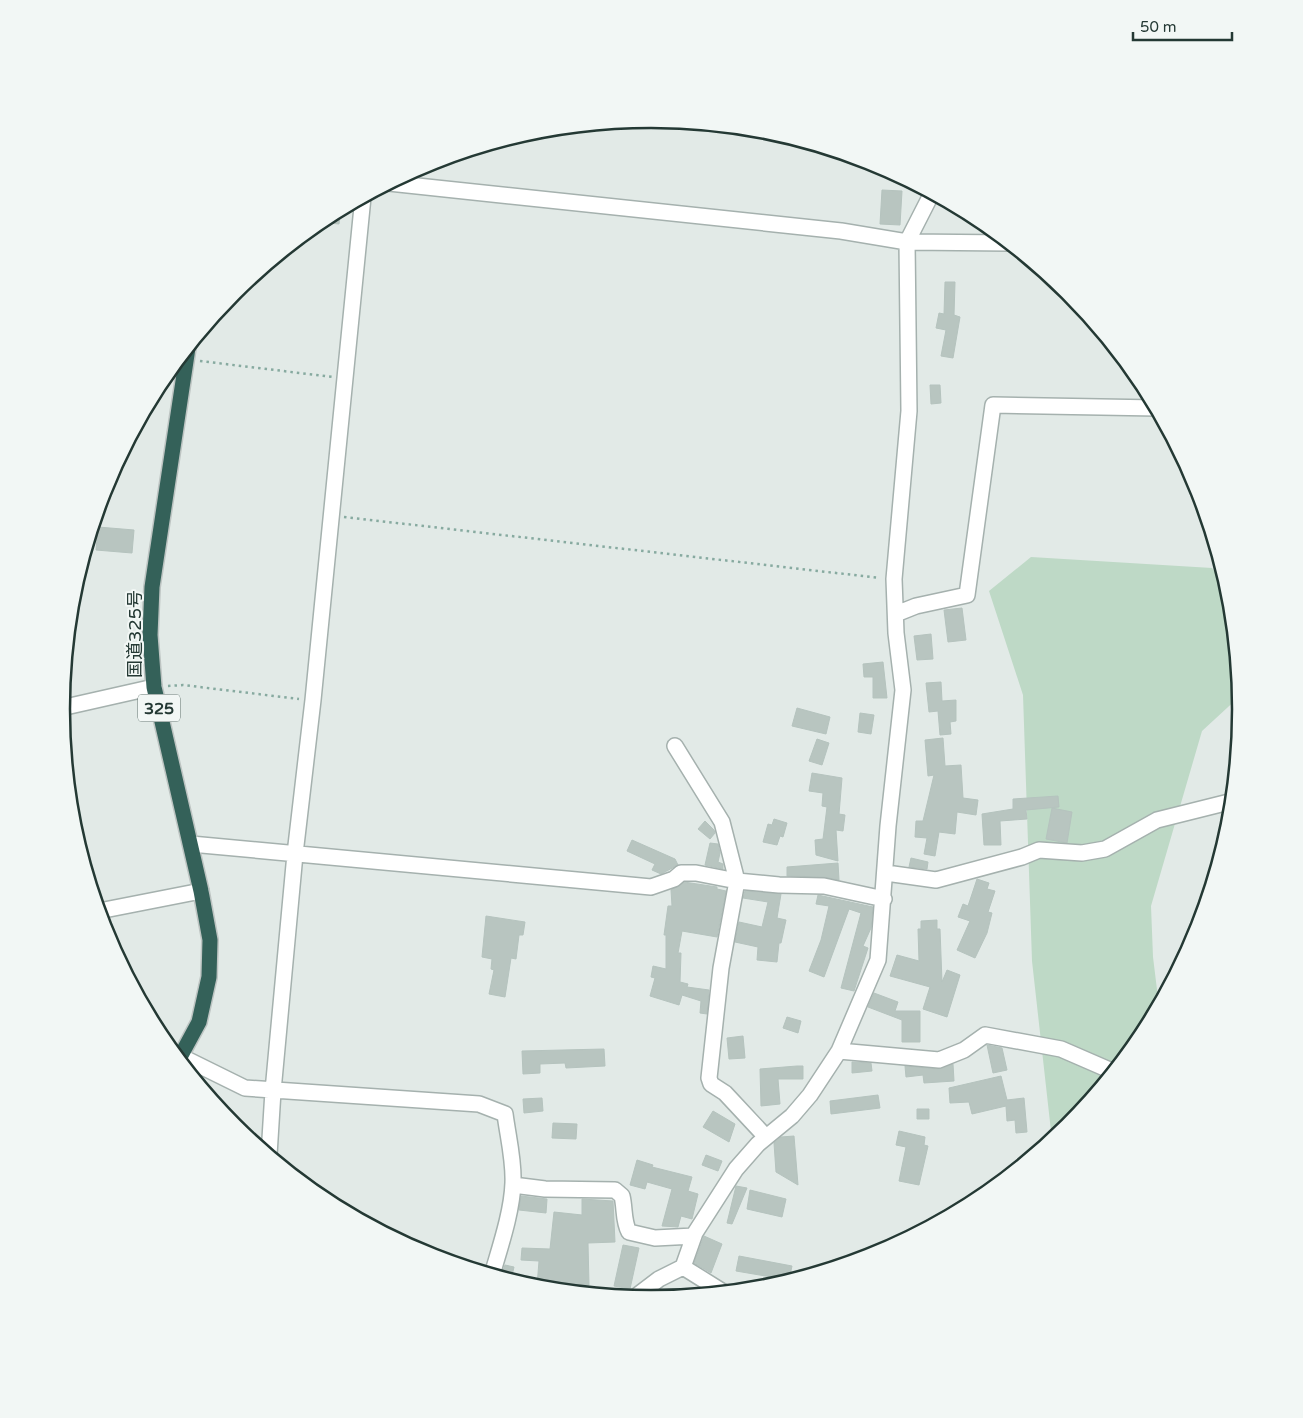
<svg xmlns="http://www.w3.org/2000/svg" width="1303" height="1418" viewBox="0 0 1303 1418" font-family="'Varela Round','Noto Sans JP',sans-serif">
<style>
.green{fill:#bed9c6}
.building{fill:#b8c5c0;stroke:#b5c3be}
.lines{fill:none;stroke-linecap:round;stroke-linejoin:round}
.minor-casing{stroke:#a5b1ae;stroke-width:18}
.highway-casing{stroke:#bdc4c2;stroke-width:18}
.path{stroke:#87aaa0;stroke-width:2.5;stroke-dasharray:2.5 4;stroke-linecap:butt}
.minor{stroke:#fff;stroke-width:15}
.highway{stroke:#346159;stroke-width:15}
.labels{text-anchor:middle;stroke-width:4;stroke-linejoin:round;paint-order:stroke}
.shield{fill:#f2f7f5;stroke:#62726e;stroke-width:1}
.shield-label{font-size:16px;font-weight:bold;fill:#243934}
.street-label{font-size:18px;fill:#243934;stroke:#f2f7f5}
.rim{fill:none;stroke:#243934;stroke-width:2.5}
</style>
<rect width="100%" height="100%" fill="#e2eae7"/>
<!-- green -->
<path class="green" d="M1031 557 1212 568 1230 594 1240 696 1202 731 1151 906 1153 957 1159 1006 1142 1037 1069 1127 1052 1140 1032 961 1023 695 989 591Z"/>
<!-- building -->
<path class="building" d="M882 190 902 191 900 225 880 224Z
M341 209 339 224 319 222 324 218Z
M945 282H955L954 315 960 317 953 358 941 356 946 330 936 328 939 313 944 314Z
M930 385H940L941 403 931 404Z
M98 527 134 530 132 553 96 550Z
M962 608 966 640 948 642 944 610Z
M931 634 933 659 917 660 914 636Z
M883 662 887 698H873V677H864L863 664Z
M941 682 942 701 956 700V721L950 722 951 734 940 735 938 711 929 712 926 683Z
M797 708 830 717 826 734 792 726Z
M860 713 874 715 871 734 858 732Z
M943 738 945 766 961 765 963 798 978 800 976 815 957 812 955 834 939 832 935 856 924 854 927 838 915 837 916 821H923L934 775 928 776 925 740Z
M817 739 829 743 822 765 809 761Z
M812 773 842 778 839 814 845 815 843 831 836 830 838 861 816 855 815 840 823 839 827 807 822 806 823 793 809 791Z
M1058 796 1059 807 1026 810 1027 819 1000 821 1001 845H984L982 814 1013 809V799Z
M1052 808 1072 812 1067 843 1046 839Z
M774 819 787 823 783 837 780 836 777 845 763 842 768 824 772 825Z
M705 821 714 830 715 833 710 839 698 829Z
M632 840 675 859 678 865 661 874 652 870 655 864 627 851Z
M710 843 718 844 720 853 718 862 723 864V869L705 865Z
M911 858 928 862 927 869 909 867Z
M838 863 839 880 824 877 787 876V867Z
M977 879 989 883 987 889 995 891 988 912 992 913 987 933 975 958 957 950 970 921 958 917 963 904 968 906Z
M684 882 717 887V889L726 891 717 937 682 931 678 953H681L680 982 688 984 687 987 709 990 707 1014 700 1013 701 1001 682 995 679 1005 650 996 655 978 651 977 653 966 666 969V935H664L668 906H672L671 890Z
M745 891 781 894 777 918 786 920 781 943H779L777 962 757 960 758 947 735 942 739 922 762 927 768 902 743 898Z
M818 895 873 907 871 928 863 946 868 948 854 991 841 988 861 913 849 909 824 977 809 971 821 940 829 906 816 904Z
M486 916 525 922 523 935H519L516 959 511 958 505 997 489 994 494 970 491 969 492 959 482 957Z
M937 920V929H940L942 982 947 970 960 975 947 1017 923 1009 930 987 890 976 897 955 919 961 918 929H921V921Z
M874 993 898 1002 895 1011H920V1042H902V1020L868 1007Z
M787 1017 801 1021 798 1033 783 1028Z
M743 1036 745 1058 729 1059 727 1038Z
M987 1045 1002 1048 1007 1070 993 1073Z
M604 1049 605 1066 566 1068 565 1063 540 1064V1073L523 1074 522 1051Z
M852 1062 871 1063 872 1071 852 1073Z
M953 1064 954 1081 924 1083 923 1075 906 1077 905 1066 939 1069Z
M797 1066H803V1079H778L780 1104 761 1106 760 1069Z
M1001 1076 1007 1100 1024 1098 1027 1132 1016 1133 1015 1120 1007 1121 1006 1106 972 1114 969 1102 950 1103 949 1088Z
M878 1095 880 1108 831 1114 830 1101Z
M542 1098 543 1111 524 1113 523 1099Z
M917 1109H929V1119H917Z
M713 1111 735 1124 729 1142 703 1127Z
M553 1123 577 1124 576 1139 552 1138Z
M899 1131 925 1137 924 1145 928 1146 919 1185 899 1181 906 1147 896 1145Z
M794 1136 798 1185 776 1172 774 1143 781 1137Z
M706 1155 722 1161 718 1171 702 1165Z
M637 1160 653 1165 652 1167 692 1177 688 1191 698 1194 692 1219 681 1216 678 1227 662 1226 672 1189 647 1182 645 1189 630 1185Z
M736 1186 747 1188 732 1224 727 1223Z
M750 1190 786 1199 782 1217 747 1209Z
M521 1196 547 1199 546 1213 519 1210Z
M582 1199 613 1201 615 1242 588 1243 589 1285H566V1288L537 1286 539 1261 521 1260 522 1248 550 1249 554 1212 582 1215Z
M704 1236 722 1244 711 1273 694 1263Z
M623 1245 639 1248 630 1289 614 1286Z
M739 1256 792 1266 789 1280 736 1271Z
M505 1265 514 1267 511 1280 501 1277Z"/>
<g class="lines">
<defs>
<path id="minor" d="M389 183 841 231 907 242 1010 243
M896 614 916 606 967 595 993 405 1157 408
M61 708 154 687
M675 746 722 822 737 881 721 968 709 1078 711 1084 725 1093 766 1137
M191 844 651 887 674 879 681 873H696L737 881 779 885 824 886 884 899
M886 873 936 880 1022 857 1039 850 1082 853 1105 849 1157 820 1233 801
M99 911 201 891
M839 1051 939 1060 964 1050 985 1035 1061 1049 1114 1072
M174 1053 245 1088 479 1104 505 1114C508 1137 514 1160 513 1183 512 1212 500 1247 492 1275
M269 1155 273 1091 295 854 313 700 363 197
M513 1185 545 1189 615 1190 622 1196C625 1208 623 1221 629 1232L655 1238 694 1236
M683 1267 723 1292
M634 1298 659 1279 683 1267 695 1233 736 1169 758 1144 792 1116 810 1095 839 1051 878 960 888 826 903 690 896 633 894 579 909 411 907 242 932 193"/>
<path id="highway" d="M179 1059 199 1022 209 977 210 940 201 891 154 687 150 635 152 587 188 348"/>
</defs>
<!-- minor casing -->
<use href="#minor" class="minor-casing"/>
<!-- highway casing -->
<use href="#highway" class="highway-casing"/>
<!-- path -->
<path class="path" d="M200 361 333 377
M344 517 880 578
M168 686 183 685 299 699"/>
<!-- minor -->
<use href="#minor" class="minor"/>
<!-- highway -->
<use href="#highway" class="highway"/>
</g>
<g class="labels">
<!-- shield labels -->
<rect class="shield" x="138" y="694.5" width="42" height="27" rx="4"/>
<g class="shield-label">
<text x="159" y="714">325</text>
</g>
<!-- street labels -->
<g class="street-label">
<text transform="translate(135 634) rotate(-90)" y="6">国道325号</text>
</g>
</g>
<!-- crop -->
<path d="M0 0H1303V1418H0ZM70 709a581 581 0 1 1 1162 0a581 581 0 1 1-1162 0Z" fill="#f2f7f5" fill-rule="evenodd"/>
<path class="rim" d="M70 709a581 581 0 1 1 1162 0a581 581 0 1 1-1162 0Z"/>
<!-- scale -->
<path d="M1133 32v8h99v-8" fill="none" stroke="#243934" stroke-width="2.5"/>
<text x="1140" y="32" font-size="15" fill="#243934" stroke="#f2f7f5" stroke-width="4" paint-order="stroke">50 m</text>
</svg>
